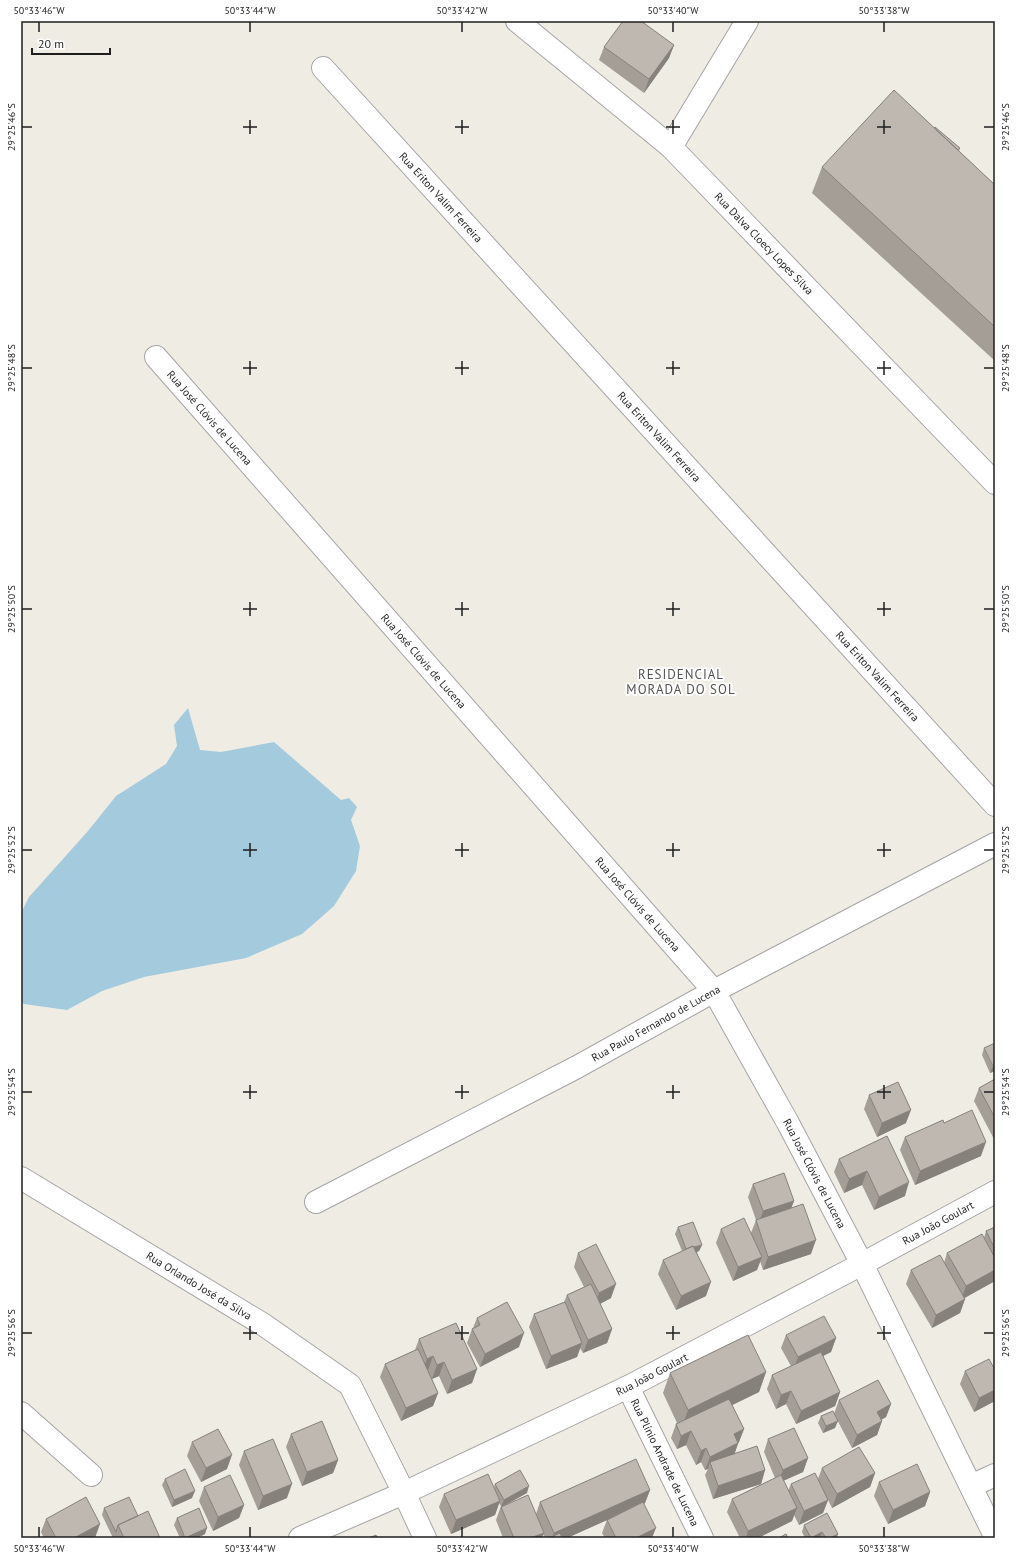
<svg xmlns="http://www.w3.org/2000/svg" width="1016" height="1559" viewBox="0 0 1016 1559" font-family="'PT Sans',sans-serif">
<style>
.water{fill:#a4cadd}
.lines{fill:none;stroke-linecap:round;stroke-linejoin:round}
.minor-casing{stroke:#a5a5a5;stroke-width:24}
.minor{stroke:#fff;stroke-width:22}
.wall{fill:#a49e97}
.shaded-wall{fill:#86817b}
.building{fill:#bfb8b0;stroke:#86817b}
.ticks{fill:none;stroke:#1e1e1e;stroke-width:1.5}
.labels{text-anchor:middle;stroke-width:4;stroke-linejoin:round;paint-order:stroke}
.street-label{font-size:11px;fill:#1e1e1e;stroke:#fff}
.quarter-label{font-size:13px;letter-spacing:1px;fill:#515151;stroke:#fff}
.neatline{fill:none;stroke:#1e1e1e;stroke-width:1.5}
.ticks-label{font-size:10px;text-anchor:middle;fill:#1e1e1e}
</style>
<rect width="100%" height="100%" fill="#efece4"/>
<!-- water -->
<path class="water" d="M188 708 200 750 221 752 274 742 341 800 349 798 357 807 351 820 360 846 356 871 334 906 302 934 246 958 144 977 102 991 67 1010 24 1004 21 1002V913L29 897 88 831 116 796 166 764 177 746 174 725Z"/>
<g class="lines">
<defs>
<g id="minor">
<path id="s1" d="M517 21 671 147 995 483"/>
<path id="s2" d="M323 68 995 805"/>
<path d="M671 147 747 21"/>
<path id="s3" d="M156 357 714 991 788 1123 862 1264 995 1536"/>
<path id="s4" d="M21 1178 264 1325 350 1385 404 1493 425 1538"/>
<path id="s5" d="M316 1202 577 1067 714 991 995 844"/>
<path id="s6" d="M628 1387 702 1538"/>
<path d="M21 1413 91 1475"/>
<path d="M971 1486 995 1475"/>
<path id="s7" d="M300 1538 404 1493 628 1387 862 1264 995 1192"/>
</g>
</defs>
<!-- minor casing -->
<use href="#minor" class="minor-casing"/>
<!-- minor -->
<use href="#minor" class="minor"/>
</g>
<!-- wall -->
<path class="wall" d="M674 45 669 58 644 93 599 60 604 47Z
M934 128 960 148 959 151 995 185V361L812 193 822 167Z
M984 1048 995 1071 990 1073 982 1055Z
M995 1079V1141L974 1101 979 1088Z
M869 1095 906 1123 877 1137 864 1109Z
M944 1123 981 1156 915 1185 900 1150 905 1137Z
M887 1136 905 1196 874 1210 862 1185 844 1193 834 1172 839 1159Z
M753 1184 794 1201 791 1208 811 1254 763 1270 760 1261 757 1270 733 1281 716 1243 721 1229 751 1233 756 1220 748 1197Z
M678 1227 702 1245 699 1251 697 1252 706 1296 676 1310 658 1274 663 1260 682 1251 675 1234Z
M995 1227V1281L964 1298 965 1299 960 1313 932 1328 906 1284 911 1270 944 1263 947 1253 984 1238 986 1231Z
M578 1253 611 1298 600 1304 612 1329 607 1343 583 1353 580 1348 577 1357 546 1369 529 1327 534 1314 564 1302 567 1295 584 1287 574 1267Z
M477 1318 519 1347 480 1367 467 1343 472 1329 473 1328Z
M786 1335 836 1338 831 1352 823 1356 840 1392 835 1406 796 1424 786 1404 776 1409 767 1389 772 1375 791 1366 781 1348Z
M419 1339 477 1369 472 1383 447 1394 439 1376 432 1379 438 1393 433 1406 401 1421 380 1377 385 1364 415 1350Z
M995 1370V1401L974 1412 960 1384 965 1371Z
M766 1372 759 1392 732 1405 744 1429 734 1454 765 1470 761 1484 713 1499 705 1475 708 1469 705 1470 701 1462 696 1465 686 1445 677 1449 671 1438 676 1424 677 1423 663 1393 670 1373Z
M839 1400 891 1404 886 1417 881 1420 882 1421 877 1435 852 1448 834 1414Z
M821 1416 835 1428 823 1433 818 1423Z
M291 1434 338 1460 333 1473 302 1486 286 1447Z
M768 1439 808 1458 803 1472 783 1481 788 1491 791 1484 818 1479 822 1468 875 1473 870 1487 832 1508 828 1500 823 1513 799 1525 794 1515 792 1521 758 1538H740L727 1512 732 1499 775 1478 764 1452Z
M192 1442 227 1469 201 1482 187 1456Z
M244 1451 287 1498 258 1510 239 1465Z
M165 1479 192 1498 172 1507 162 1485Z
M879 1482 930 1492 925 1506 888 1524 874 1496Z
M495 1484 527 1493 504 1506 536 1514 540 1502 650 1490 645 1503 644 1504 652 1538H605L602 1533 607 1520 567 1538H545L543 1534 542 1538H503L496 1520 501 1506 499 1503 495 1515 451 1534 439 1507 444 1494 494 1487Z
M204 1487 244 1505 239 1518 213 1531 199 1501Z
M104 1508 138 1516 160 1538H113L102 1515Z
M177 1518 205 1534 197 1538H180L174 1525Z
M46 1519 95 1538H44L41 1532Z
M804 1525 838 1534 836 1538H805L802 1532Z"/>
<!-- shaded-wall -->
<path class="shaded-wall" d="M674 45 669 58 644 93 649 79Z
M995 1065V1071L990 1073 993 1066Z
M911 1110 906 1123 877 1137 882 1123Z
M986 1142 981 1156 915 1185 920 1171Z
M867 1171 862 1185 844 1193 849 1179Z
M909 1182 905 1196 874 1210 879 1197Z
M794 1201 789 1214 758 1225 763 1211Z
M816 1240 811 1254 763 1270 768 1257Z
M702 1245 699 1251 684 1257 686 1250Z
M762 1257 757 1270 733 1281 738 1267Z
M995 1270V1281L961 1300 966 1286Z
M711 1282 706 1296 676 1310 681 1296Z
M616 1284 611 1298 594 1307 599 1293Z
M965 1299 960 1313 932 1328 936 1315Z
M612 1329 607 1343 583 1353 588 1340Z
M524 1333 519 1347 480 1367 485 1354Z
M836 1338 831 1352 793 1371 798 1357Z
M582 1343 577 1357 546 1369 551 1356Z
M433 1356 428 1370 422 1372 427 1359Z
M444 1362 439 1376 432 1379 437 1365Z
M477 1369 472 1383 447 1394 452 1380Z
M766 1372 759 1392 681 1430 688 1410Z
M995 1390V1401L974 1412 979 1398Z
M791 1391 786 1404 776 1409 781 1395Z
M840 1392 835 1406 796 1424 801 1411Z
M438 1393 433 1406 401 1421 406 1408Z
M891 1404 886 1417 872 1425 877 1412Z
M838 1421 835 1428 823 1433 826 1426Z
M882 1421 877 1435 852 1448 857 1435Z
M744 1429 739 1442 734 1445 738 1443 734 1456 710 1462 708 1469 705 1470 710 1457 734 1434Z
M691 1431 686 1445 677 1449 681 1436Z
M706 1448 701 1462 696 1465 701 1451Z
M232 1455 227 1469 201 1482 206 1468Z
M808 1458 803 1472 778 1483 783 1470Z
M338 1460 333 1473 302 1486 307 1472Z
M765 1470 761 1484 713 1499 718 1486Z
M875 1473 870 1487 832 1508 837 1494Z
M292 1484 287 1498 258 1510 263 1496Z
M529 1486 527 1493 501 1507 504 1500Z
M650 1490 645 1503 567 1538H552L554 1533Z
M195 1491 192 1498 172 1507 174 1500Z
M930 1492 925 1506 888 1524 893 1510Z
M828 1500 823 1513 799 1525 804 1511Z
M500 1501 495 1515 451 1534 456 1520Z
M244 1505 239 1518 213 1531 218 1517Z
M797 1508 792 1521 758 1538H746L748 1531Z
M100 1524 95 1538H74Z
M207 1528 205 1534 197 1538H185Z
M656 1528 652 1538H636Z
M822 1532 820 1538H811Z
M544 1533 542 1538H530Z
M838 1534 836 1538H830Z"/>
<!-- building -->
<path class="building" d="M623 21H641L674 45 649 79 604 47Z
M894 90 995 185V327L822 167Z
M935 127 960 148 958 150 934 128Z
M995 1043V1065L993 1066 984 1048Z
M995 1079V1118L979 1088Z
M898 1082 911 1110 882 1123 869 1095Z
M972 1110 986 1142 920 1171 905 1137 943 1120 944 1123Z
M887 1136 909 1182 879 1197 867 1171 849 1179 839 1159Z
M784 1173 794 1201 763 1211 753 1184Z
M803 1204 816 1240 768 1257 756 1220Z
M744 1218 762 1257 738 1267 721 1229Z
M693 1222 702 1245 694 1247 693 1246 686 1249 678 1227Z
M995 1227V1249L986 1231Z
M982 1234 995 1258V1270L966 1286 947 1253Z
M596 1244 616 1284 599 1293 578 1253Z
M693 1246 711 1282 681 1296 663 1260Z
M940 1255 965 1299 936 1315 911 1270Z
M591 1284 612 1329 588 1340 567 1295Z
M507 1302 524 1333 485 1354 472 1329 480 1325 477 1318Z
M565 1302 582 1343 551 1356 534 1314Z
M824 1316 836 1338 798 1357 786 1335Z
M456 1323 477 1369 452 1380 444 1362 437 1365 433 1356 427 1359 419 1339Z
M748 1335 766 1372 688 1410 670 1373Z
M418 1349 438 1393 406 1408 385 1364Z
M821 1352 840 1392 801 1411 791 1391 781 1395 772 1375Z
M989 1359 995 1370V1390L979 1398 965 1371Z
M878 1380 891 1404 877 1412 882 1421 857 1435 839 1400Z
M729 1399 744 1429 734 1434 738 1443 710 1457 706 1448 701 1451 691 1431 681 1436 676 1424Z
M833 1411 838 1421 826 1426 821 1416Z
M322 1421 338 1460 307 1472 291 1434Z
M794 1428 808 1458 783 1470 768 1439Z
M218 1429 232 1455 206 1468 192 1442Z
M273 1439 292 1484 263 1496 244 1451Z
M757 1446 765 1470 718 1486 710 1462Z
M859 1447 875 1473 837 1494 822 1468Z
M636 1459 650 1490 554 1533 540 1502Z
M917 1464 930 1492 893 1510 879 1482Z
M185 1469 195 1491 174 1500 165 1479Z
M520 1470 529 1486 504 1500 495 1484Z
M815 1473 828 1500 804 1511 791 1484Z
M488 1474 500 1501 456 1520 444 1494Z
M230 1475 244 1505 218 1517 204 1487Z
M781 1475 797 1508 748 1531 732 1499Z
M528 1495 544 1533 530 1538H514L501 1507Z
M86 1497 100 1524 74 1538H56L46 1519Z
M129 1497 138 1516 118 1525 116 1532 104 1508Z
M643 1502 656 1528 636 1538H616L607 1520Z
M199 1508 207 1528 185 1538 177 1518Z
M148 1511 160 1538H124L118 1525Z
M827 1513 838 1534 830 1538H826L822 1532 811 1538 804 1525Z
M560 1533 562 1538H549Z
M786 1534 788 1538H779Z
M376 1535 377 1538H369Z"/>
<!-- ticks -->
<path class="ticks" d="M39 22V32M250 22V32M462 22V32M673 22V32M884 22V32M250 120V134M462 120V134M673 120V134M884 120V134M22 127H32M243 127H257M455 127H469M666 127H680M877 127H891M984 127H994M250 361V375M462 361V375M673 361V375M884 361V375M22 368H32M243 368H257M455 368H469M666 368H680M877 368H891M984 368H994M250 602V616M462 602V616M673 602V616M884 602V616M22 609H32M243 609H257M455 609H469M666 609H680M877 609H891M984 609H994M250 843V857M462 843V857M673 843V857M884 843V857M22 850H32M243 850H257M455 850H469M666 850H680M877 850H891M984 850H994M250 1085V1099M462 1085V1099M673 1085V1099M884 1085V1099M22 1092H32M243 1092H257M455 1092H469M666 1092H680M877 1092H891M984 1092H994M250 1326V1340M462 1326V1340M673 1326V1340M884 1326V1340M22 1333H32M243 1333H257M455 1333H469M666 1333H680M877 1333H891M984 1333H994M39 1527V1537M250 1527V1537M462 1527V1537M673 1527V1537M884 1527V1537"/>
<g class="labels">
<!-- street labels -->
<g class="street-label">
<text dy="4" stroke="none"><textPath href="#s2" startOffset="175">Rua Eriton Valim Ferreira</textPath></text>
<text dy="4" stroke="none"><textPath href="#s1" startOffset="333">Rua Dalva Cloecy Lopes Silva</textPath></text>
<text dy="4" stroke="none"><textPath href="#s3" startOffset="81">Rua José Clóvis de Lucena</textPath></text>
<text dy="4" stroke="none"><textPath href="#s2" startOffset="499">Rua Eriton Valim Ferreira</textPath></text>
<text dy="4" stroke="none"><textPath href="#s3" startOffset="405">Rua José Clóvis de Lucena</textPath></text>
<text dy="4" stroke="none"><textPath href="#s2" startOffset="823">Rua Eriton Valim Ferreira</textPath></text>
<text dy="4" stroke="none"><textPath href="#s3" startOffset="729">Rua José Clóvis de Lucena</textPath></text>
<text dy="4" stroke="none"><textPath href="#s5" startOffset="384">Rua Paulo Fernando de Lucena</textPath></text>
<text dy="4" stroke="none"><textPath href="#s3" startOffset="1053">Rua José Clóvis de Lucena</textPath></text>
<text dy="4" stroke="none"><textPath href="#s7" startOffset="712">Rua João Goulart</textPath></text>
<text dy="4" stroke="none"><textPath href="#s4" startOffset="208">Rua Orlando José da Silva</textPath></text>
<text dy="4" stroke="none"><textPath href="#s7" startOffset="388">Rua João Goulart</textPath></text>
<text dy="4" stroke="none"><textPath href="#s6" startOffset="84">Rua Plínio Andrade de Lucena</textPath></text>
</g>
<!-- quarter labels -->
<g class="quarter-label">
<text x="681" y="679">RESIDENCIAL<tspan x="681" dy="15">MORADA DO SOL</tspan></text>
</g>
</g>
<!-- border -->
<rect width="1016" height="1559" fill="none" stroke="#ffffff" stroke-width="44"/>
<!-- scale -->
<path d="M32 48v6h78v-6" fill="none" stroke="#1e1e1e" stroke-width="2"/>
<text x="38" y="48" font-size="12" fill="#1e1e1e" stroke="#ffffff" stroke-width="3" paint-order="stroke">20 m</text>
<rect x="22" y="22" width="972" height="1515" class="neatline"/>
<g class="ticks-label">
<text x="39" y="14">50°33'46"W</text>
<text x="250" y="14">50°33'44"W</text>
<text x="462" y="14">50°33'42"W</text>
<text x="673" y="14">50°33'40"W</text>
<text x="884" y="14">50°33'38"W</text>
<text transform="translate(11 127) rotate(-90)" y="4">29°25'46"S</text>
<text transform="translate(1005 127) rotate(-90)" y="4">29°25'46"S</text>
<text transform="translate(11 368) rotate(-90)" y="4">29°25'48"S</text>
<text transform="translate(1005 368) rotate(-90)" y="4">29°25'48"S</text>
<text transform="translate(11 609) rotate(-90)" y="4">29°25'50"S</text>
<text transform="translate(1005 609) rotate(-90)" y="4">29°25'50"S</text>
<text transform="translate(11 850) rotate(-90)" y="4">29°25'52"S</text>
<text transform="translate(1005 850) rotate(-90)" y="4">29°25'52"S</text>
<text transform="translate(11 1092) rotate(-90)" y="4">29°25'54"S</text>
<text transform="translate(1005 1092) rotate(-90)" y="4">29°25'54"S</text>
<text transform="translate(11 1333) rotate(-90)" y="4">29°25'56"S</text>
<text transform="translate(1005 1333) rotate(-90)" y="4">29°25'56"S</text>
<text x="39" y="1552">50°33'46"W</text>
<text x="250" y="1552">50°33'44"W</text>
<text x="462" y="1552">50°33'42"W</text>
<text x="673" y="1552">50°33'40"W</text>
<text x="884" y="1552">50°33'38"W</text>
</g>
</svg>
